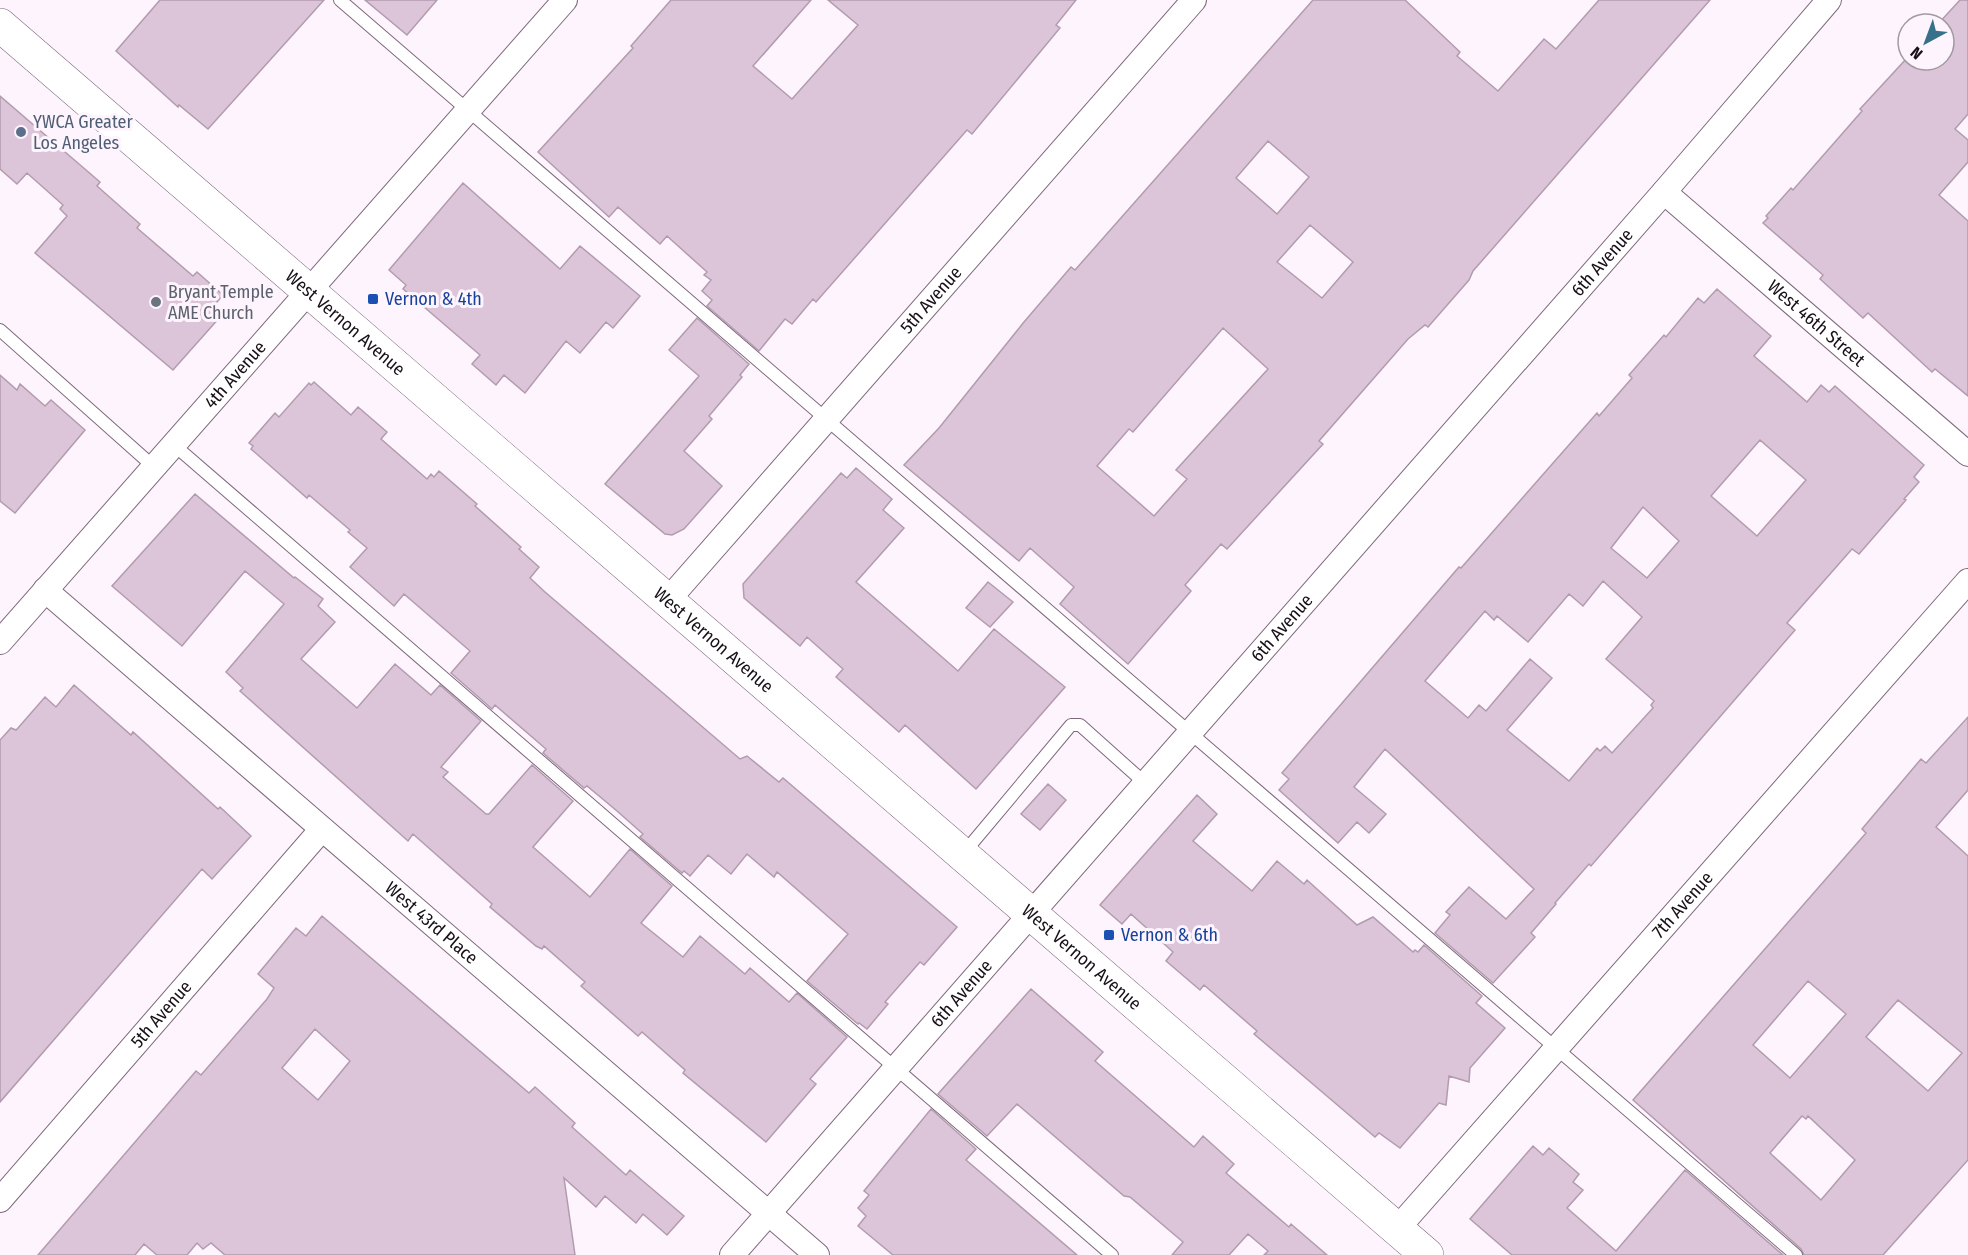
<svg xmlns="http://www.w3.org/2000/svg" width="1968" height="1255" viewBox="0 0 1968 1255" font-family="'Fira Sans Condensed',sans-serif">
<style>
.building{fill:#dcc4d9;stroke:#b29baf;stroke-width:1.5;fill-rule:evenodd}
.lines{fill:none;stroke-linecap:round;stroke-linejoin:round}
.service-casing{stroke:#7e697c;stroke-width:14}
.minor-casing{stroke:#7e697c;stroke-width:26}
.secondary-casing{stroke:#7e697c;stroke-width:34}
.service{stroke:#fff;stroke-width:12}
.minor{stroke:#fff;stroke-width:24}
.secondary{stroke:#fff;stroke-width:33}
.service-dot{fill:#5c6f8a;stroke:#fef4fd;stroke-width:2}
.transit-dot{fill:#1a4fb4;stroke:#fef4fd;stroke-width:2}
.worship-dot{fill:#6b7280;stroke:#fef4fd;stroke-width:2}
.labels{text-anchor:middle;stroke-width:6;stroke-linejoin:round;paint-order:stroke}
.service-label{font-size:18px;fill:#4e5e75;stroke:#fef4fd;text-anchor:start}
.street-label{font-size:18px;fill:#181017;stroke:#fef4fd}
.worship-label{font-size:18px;fill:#5b616d;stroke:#fef4fd;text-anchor:start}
.transit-label{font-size:18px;fill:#164399;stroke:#fef4fd;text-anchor:start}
</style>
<rect width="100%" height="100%" fill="#fef4fd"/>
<!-- building -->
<path class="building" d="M160 0H324L208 129 179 105 178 107 116 51Z
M365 0H437L407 35Z
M671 0H811L753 66 792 99 858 25 828 0H1076L1056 25 1060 28 972 134 967 130 816 302 813 299 792 324 785 319 759 351 707 306 712 300 702 291 711 280 704 275 707 272 667 236 660 244 618 207 609 217 538 152 633 48 631 46Z
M1313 0H1405L1460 52 1457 56 1498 91 1544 39 1556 49 1599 0H1710L1473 271 1469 280 1428 327 1425 325 1408 339 1319 441 1323 444 1227 549 1221 544 1185 585 1191 591 1128 664 1060 604 1074 587 1030 548 1019 561 904 465 939 428 1024 322 1071 267 1075 270ZM1268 141 1309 177 1277 214 1236 178ZM1310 225 1353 262 1322 298 1277 262ZM1223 328 1268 369 1176 470 1187 479 1154 516 1097 466 1129 429 1133 432Z
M1960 0H1968V114L1955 129 1968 140V162L1939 195 1968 221V396L1935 369 1932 372 1868 313 1863 318 1820 279 1823 275 1763 223 1768 218 1766 216 1791 188 1793 190 1862 111 1860 109 1908 57V60H1944V24H1938Z
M0 96 100 182 97 186 140 224 137 228 193 276 197 272 223 295 211 309 220 317 173 370 35 253 67 216 60 209 63 205 27 173 17 184 0 169Z
M463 183 560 269 580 246 640 296 613 328 606 322 580 353 566 341 525 393 504 375 496 385 472 364 480 355 403 289 406 285 389 270Z
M1717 289 1771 336 1754 356 1807 402 1821 385 1829 392 1835 386 1924 465 1914 477 1919 482 1904 499 1906 500 1859 554 1852 549 1787 623 1795 630 1591 866 1589 864 1555 903 1556 904 1531 933 1535 937 1493 983 1435 933 1450 915 1446 912 1469 887 1506 919 1534 889 1385 749 1354 787 1386 814 1369 833 1357 822 1338 843 1279 790 1289 779 1282 773 1459 567 1461 568 1597 413 1599 416 1632 378 1629 375 1664 335 1666 337 1698 298 1704 303ZM1760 440 1806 480 1757 536 1711 496ZM1643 507 1679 541 1647 578 1611 548ZM1603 581 1642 617 1606 659 1654 701 1651 705 1653 708 1612 753 1605 746 1600 751 1597 748 1569 781 1507 730 1552 678 1530 659 1486 711 1479 705 1468 718 1425 681 1485 611 1494 620 1497 616 1528 642 1569 594 1583 606Z
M697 318 749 364 740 375 742 377 709 416 712 419 684 451 722 486 684 529 672 535 665 534 605 484 699 376 669 350Z
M0 375 17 390 20 384 45 406 51 400 85 430 15 513 0 501Z
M314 382 351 415 358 407 387 432 381 439 427 479 431 474 434 477 439 471 477 504 475 506 521 547 519 549 539 567 530 578 545 592 740 759 747 756 779 782 783 778 957 927 924 965 920 962 885 1002 888 1004 867 1029 859 1023 858 1024 807 981 848 934 777 872 774 877 747 854 731 874 708 855 690 876 684 871 682 873 640 837 643 834 617 811 587 786 584 788 543 753 546 749 495 705 492 709 451 673 470 651 404 594 394 606 350 567 367 548 348 532 350 530 309 495 307 498 251 449 253 446 249 443 275 413 279 417 309 383 311 385Z
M856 468 892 499 883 510 904 528 856 582 958 671 994 629 1065 687 976 789 905 725 899 732 836 677 843 669 807 637 800 646 744 598 743 584 841 473 847 478Z
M195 494 294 578 295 577 323 599 318 606 335 622 301 659 357 708 395 664 431 695 440 685 481 721 441 767 448 772 443 777 486 814H489L532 765 573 801 533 847 590 897 630 849 672 886 641 923 683 957 700 936 745 974 750 968 789 1002 797 993 847 1037 810 1079 816 1084 766 1142 683 1073 685 1070 642 1032 638 1036 581 986 585 982 544 946 542 949 536 946 490 907 492 904 413 834 408 841 240 691 243 688 226 672 284 604 245 571 182 646 112 586Z
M988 582 1013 602 990 627 966 608Z
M74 685 131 735 133 732 218 809 220 807 251 836 212 879 202 869 0 1102V740L11 728 16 730 18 728 45 697 56 707Z
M1968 717V790L1936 827 1968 856V1160L1883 1255H1804L1801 1249 1633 1100 1866 833 1862 829 1921 759 1926 763ZM1808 981 1846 1014 1790 1078 1753 1045ZM1898 1000 1962 1053 1928 1091 1866 1037ZM1802 1116 1806 1119 1808 1116 1855 1160 1821 1200 1770 1153Z
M1048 784 1066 800 1040 830 1021 814Z
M1197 795 1217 814 1193 841 1252 891 1277 861 1304 884 1307 880 1357 925 1373 917 1413 952 1415 950 1418 952 1424 945 1482 996 1476 1003 1505 1028 1470 1068 1469 1082 1449 1076 1446 1105 1439 1103 1400 1148 1379 1133 1375 1137 1254 1034 1257 1031 1204 985 1200 990 1166 961 1173 952 1131 914 1122 924 1100 905Z
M322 916 529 1093 535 1087 575 1123 572 1127 626 1175 630 1170 684 1216 667 1235 643 1214 636 1223 605 1196 596 1207 564 1178 575 1255H225L211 1243 203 1249 197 1243 187 1255H157L144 1244 135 1255H38L196 1071 201 1075 267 999 274 988 258 974 296 928 306 936ZM315 1029 350 1061 318 1100 282 1068Z
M1031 989 1103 1052 1095 1061 1194 1147 1203 1136 1234 1164 1226 1173 1289 1227 1291 1224 1327 1255H1264L1268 1251 1248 1234 1229 1255H1172L1183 1242 1130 1197 1124 1196 1017 1104 987 1136 938 1094Z
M931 1109 976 1149 966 1160 1077 1255H893L858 1226 866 1216 858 1208 869 1195 864 1191Z
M1533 1146 1543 1155 1549 1148 1579 1174 1573 1182 1583 1190 1567 1208 1616 1251 1685 1170 1783 1255H1512L1470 1219Z"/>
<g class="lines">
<defs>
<path id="service" d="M340 0 1796 1255
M0 330 154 467
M174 445 1112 1255
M963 854 1071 725H1080L1146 784"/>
<g id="minor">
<path id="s1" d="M1664 192 1968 454"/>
<path id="s2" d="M45 590 817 1255"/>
<path id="s3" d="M668 600 1194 0"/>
<path id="s4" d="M0 642 565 0"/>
<path id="s5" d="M0 1200 322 829"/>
<path id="s6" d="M1397 1229 1968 581"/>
<path id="s7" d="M732 1255 1664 192 1829 0"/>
</g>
<g id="secondary">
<path id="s8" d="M0 25 1427 1255"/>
</g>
</defs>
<!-- service casing -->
<use href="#service" class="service-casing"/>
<!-- minor casing -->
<use href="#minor" class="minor-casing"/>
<!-- secondary casing -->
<use href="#secondary" class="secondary-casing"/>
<!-- service -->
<use href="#service" class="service"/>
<!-- minor -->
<use href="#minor" class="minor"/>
<!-- secondary -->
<use href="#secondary" class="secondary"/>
</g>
<!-- markers -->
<circle class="service-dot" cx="21" cy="132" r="6"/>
<g class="transit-dot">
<rect x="367" y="293" width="12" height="12" rx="3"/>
<rect x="1103" y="929" width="12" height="12" rx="3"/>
</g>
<circle class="worship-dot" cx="156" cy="302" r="6"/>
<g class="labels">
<!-- service labels -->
<g class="service-label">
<text x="33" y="128">YWCA Greater<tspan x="33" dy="21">Los Angeles</tspan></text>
</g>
<!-- street labels -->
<g class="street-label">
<text dy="6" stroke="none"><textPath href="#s7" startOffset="1320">6th Avenue</textPath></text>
<text dy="6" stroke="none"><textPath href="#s3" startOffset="399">5th Avenue</textPath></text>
<text dy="6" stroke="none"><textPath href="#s8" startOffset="456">West Vernon Avenue</textPath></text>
<text dy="6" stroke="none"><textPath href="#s1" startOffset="201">West 46th Street</textPath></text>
<text dy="6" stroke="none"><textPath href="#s4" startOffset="356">4th Avenue</textPath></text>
<text dy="6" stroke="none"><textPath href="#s7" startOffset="834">6th Avenue</textPath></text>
<text dy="6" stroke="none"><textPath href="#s8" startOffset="942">West Vernon Avenue</textPath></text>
<text dy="6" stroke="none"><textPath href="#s6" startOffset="432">7th Avenue</textPath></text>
<text dy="6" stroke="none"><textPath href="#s2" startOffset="510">West 43rd Place</textPath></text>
<text dy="6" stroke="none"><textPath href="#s8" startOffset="1428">West Vernon Avenue</textPath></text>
<text dy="6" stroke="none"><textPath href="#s7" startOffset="348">6th Avenue</textPath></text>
<text dy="6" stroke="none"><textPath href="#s5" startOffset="246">5th Avenue</textPath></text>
</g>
<!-- worship labels -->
<g class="worship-label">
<text x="168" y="298">Bryant Temple<tspan x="168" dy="21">AME Church</tspan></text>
</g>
<!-- transit labels -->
<g class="transit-label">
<text x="385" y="305">Vernon &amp; 4th</text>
<text x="1121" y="941">Vernon &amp; 6th</text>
</g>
</g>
<!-- north arrow -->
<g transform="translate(1926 42) rotate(221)"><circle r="28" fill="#fef4fd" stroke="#a299a1" stroke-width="1.5"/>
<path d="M0-4.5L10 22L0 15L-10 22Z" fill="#367189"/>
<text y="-9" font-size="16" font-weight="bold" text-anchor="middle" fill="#181017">N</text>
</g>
</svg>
